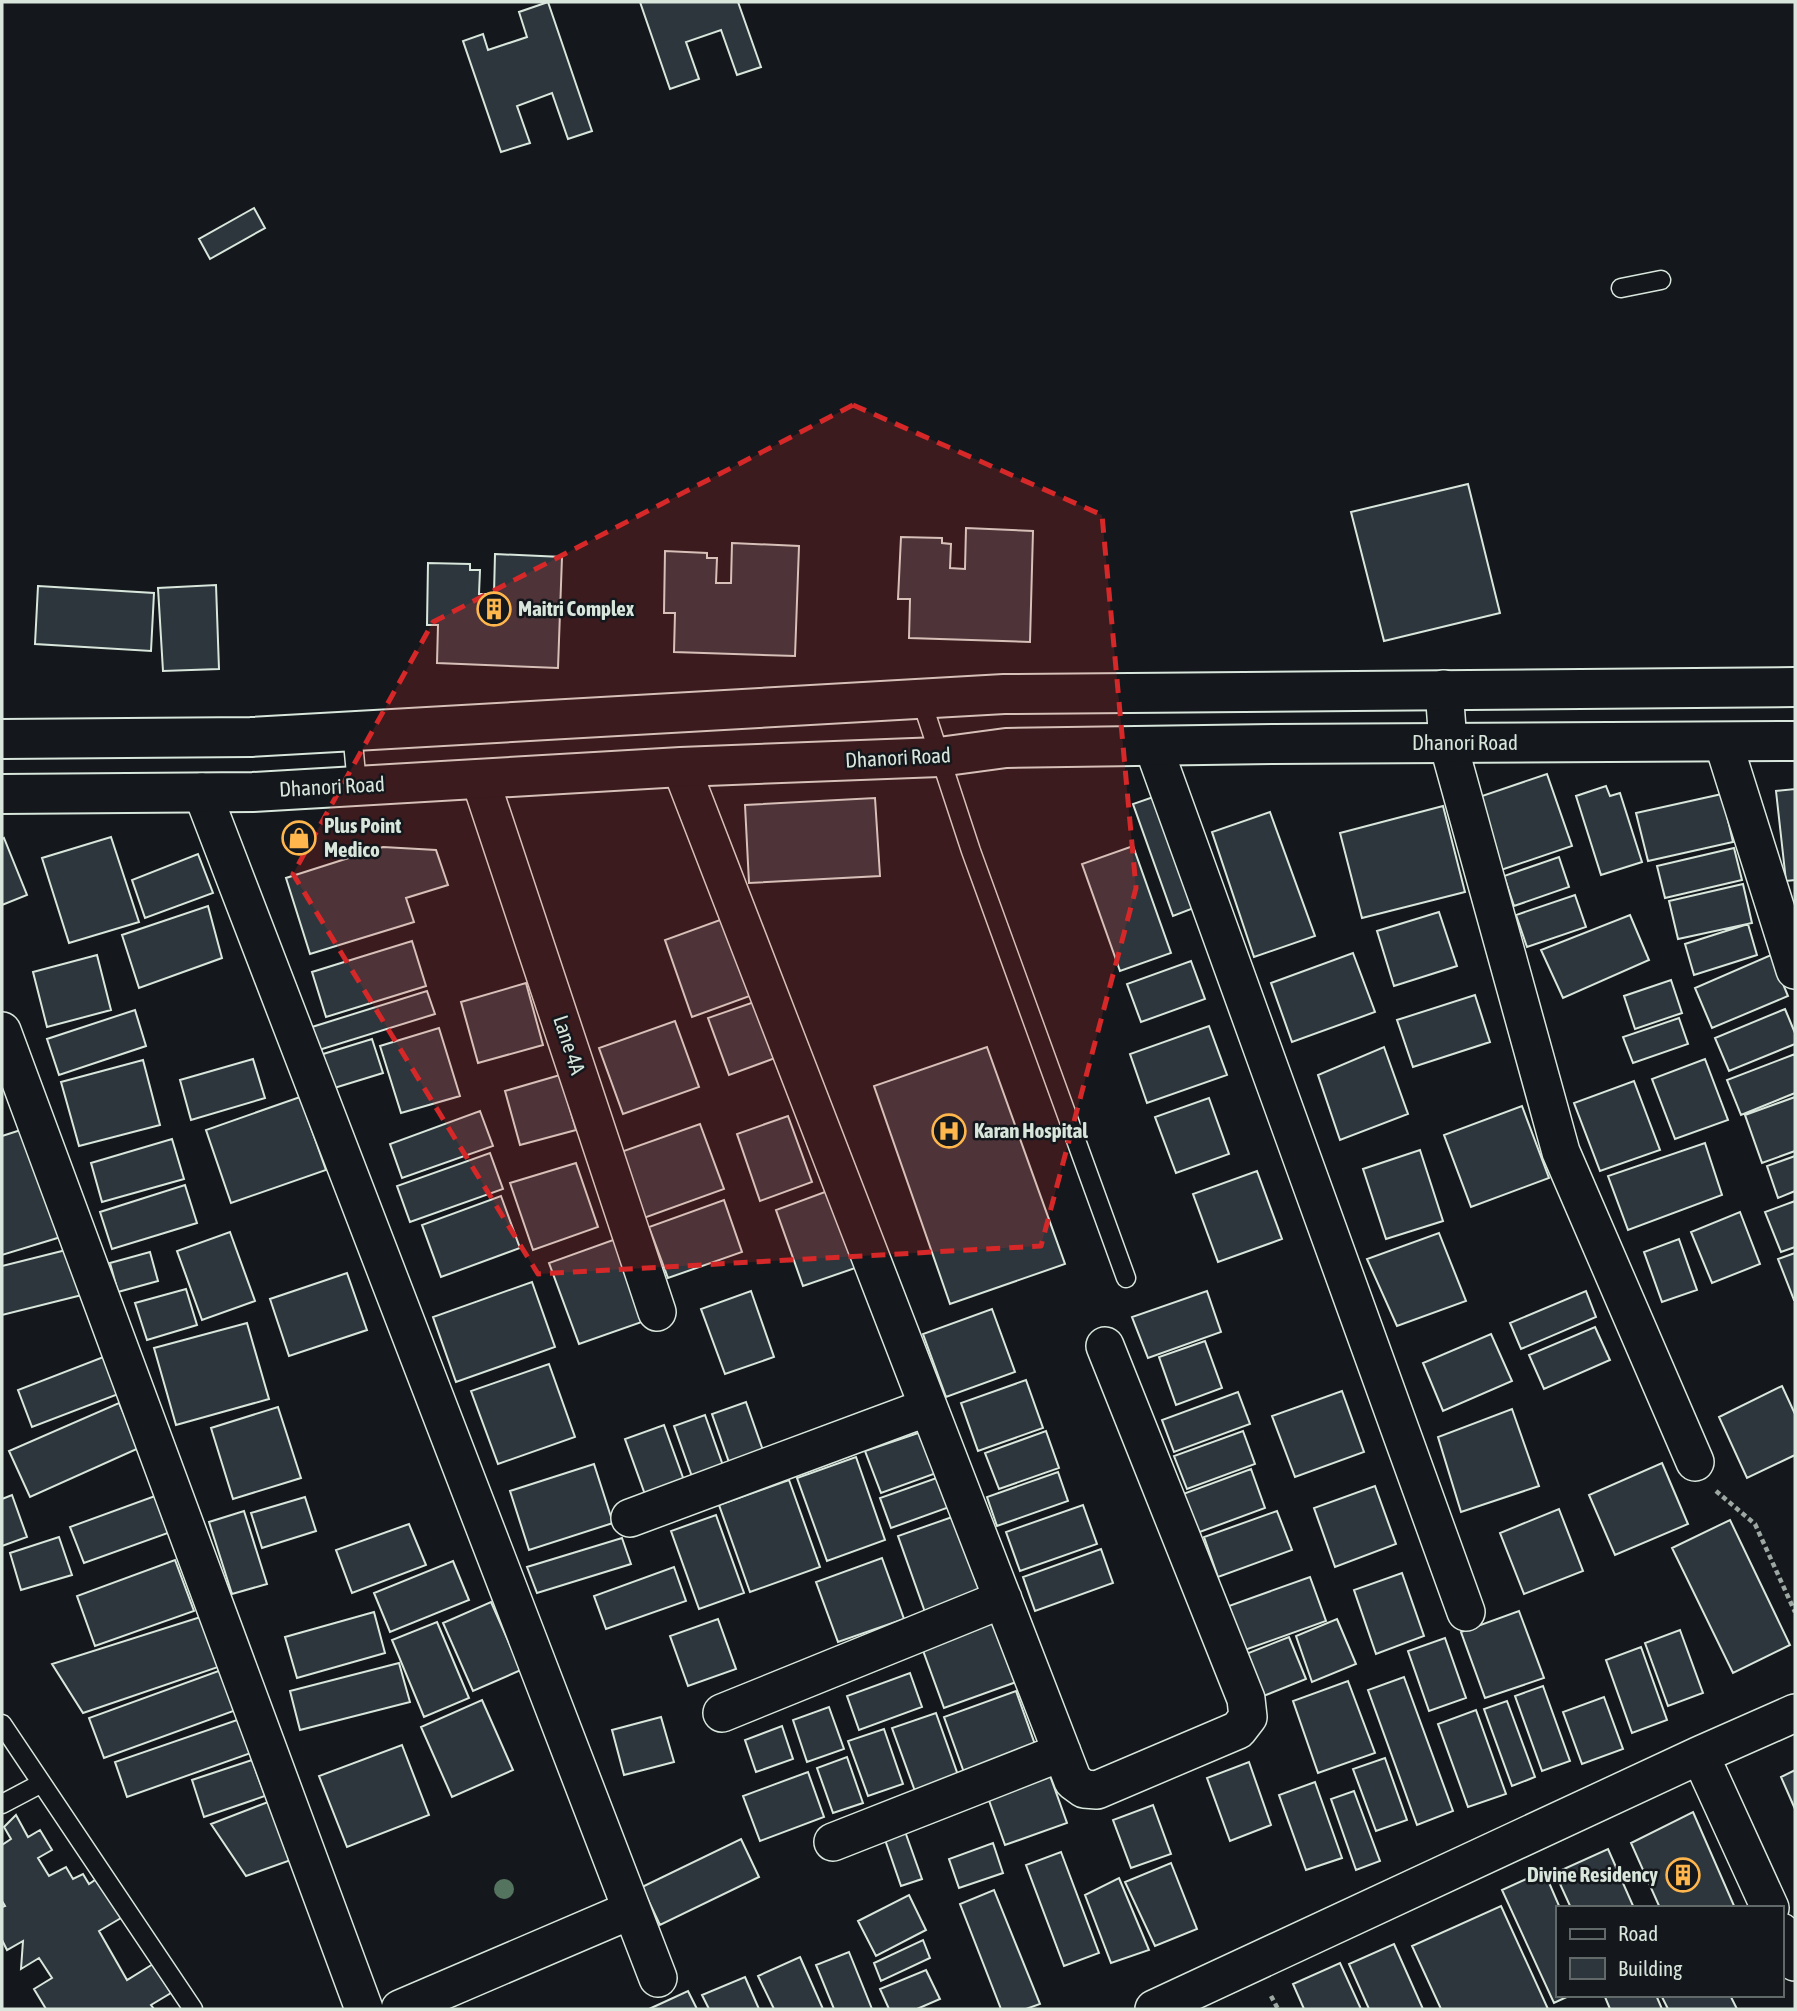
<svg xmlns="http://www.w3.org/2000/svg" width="1797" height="2011" viewBox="0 0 1797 2011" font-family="'Asap Condensed',sans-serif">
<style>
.building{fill:#2c363c;stroke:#d8e6dc;stroke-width:2}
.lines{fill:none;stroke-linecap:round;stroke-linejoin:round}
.service-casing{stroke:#d8e6dc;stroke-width:21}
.minor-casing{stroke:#d8e6dc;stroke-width:40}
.secondary-casing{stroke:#d8e6dc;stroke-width:42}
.path{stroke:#9da8a2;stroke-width:4.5;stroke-dasharray:5 3.5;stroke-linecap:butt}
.service{stroke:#14181c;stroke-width:18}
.minor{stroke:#14181c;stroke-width:37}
.secondary{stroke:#14181c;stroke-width:38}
.tree{fill:#55745f}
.marked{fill:#d62828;fill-opacity:0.2;stroke:#d62828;stroke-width:5;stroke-dasharray:14 9;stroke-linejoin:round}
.labels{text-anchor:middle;stroke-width:5;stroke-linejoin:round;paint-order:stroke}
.poi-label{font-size:21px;font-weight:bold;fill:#d8e6dc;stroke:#14181c;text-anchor:start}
.street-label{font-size:21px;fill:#d8e6dc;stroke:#14181c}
</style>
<rect width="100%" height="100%" fill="#14181c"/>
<!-- building -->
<path class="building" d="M548 2 592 131 568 139 552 93 517 106 530 143 501 152 463 41 483 34 488 50 527 37 519 12Z
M640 2H738L761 67 737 75 721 30 686 42 699 79 670 89Z
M254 208 265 228 210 259 199 239Z
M1468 484 1500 613 1384 641 1351 512Z
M966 528 1033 531 1030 642 909 638 910 599H898L901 537 942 538V543L951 544 950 568 965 569Z
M732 543 799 546 795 656 674 652 675 613H664L665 551 707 553V558H717L716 583H731Z
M495 554 562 557 558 668 437 663 438 625H427L428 563 470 564V570H480L479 594H494Z
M216 585 219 669 163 671 158 588Z
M38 586 154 593 151 651 35 644Z
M1547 774 1572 846 1501 870 1476 798Z
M1606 786 1610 796 1620 793 1642 862 1601 875 1576 796Z
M1795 789V880L1786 881 1776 791Z
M1722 794 1733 842 1648 861 1636 813Z
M1159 795 1199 906 1173 916 1133 804Z
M875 798 880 876 749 883 745 805Z
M1443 806 1465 892 1362 918 1340 833Z
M1270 812 1315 936 1254 957 1212 832Z
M111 837 139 922 69 943 42 858Z
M4 838 27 895 2 905V839Z
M1133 846 1171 953 1120 971 1082 864Z
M383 847 436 850 448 885 406 898 414 922 310 954 286 878Z
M1734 848 1742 880 1665 898 1657 866Z
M198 854 213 893 145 918 132 880Z
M1559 857 1569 887 1514 906 1504 876Z
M1743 884 1752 923 1678 939 1669 901Z
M1575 895 1586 927 1527 947 1516 915Z
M208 906 222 958 139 988 122 935Z
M1439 912 1457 966 1394 986 1377 931Z
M1630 915 1649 960 1563 998 1541 950Z
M731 916 758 993 692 1017 665 940Z
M1748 924 1757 955 1694 975 1685 944Z
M412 941 426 986 326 1017 312 972Z
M1353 953 1375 1012 1292 1042 1271 983Z
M97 955 111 1010 47 1027 33 972Z
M1771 955 1788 996 1712 1028 1695 988Z
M1191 961 1205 999 1141 1022 1127 984Z
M1671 980 1682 1013 1635 1029 1624 996Z
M526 983 543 1045 478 1063 461 1002Z
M427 991 435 1014 319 1050 312 1027Z
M1475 995 1490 1042 1413 1067 1397 1020Z
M757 1001 778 1057 729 1075 708 1018Z
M1785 1009 1795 1033V1044L1729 1071 1715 1038Z
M135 1010 146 1046 59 1075 47 1039Z
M1679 1018 1688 1044 1633 1063 1623 1037Z
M675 1021 699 1087 623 1114 599 1048Z
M1209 1026 1227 1075 1147 1103 1130 1054Z
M439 1028 460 1096 401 1113 380 1046Z
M372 1039 383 1073 331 1089 320 1055Z
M987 1047 1065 1264 950 1304 874 1086Z
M1384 1047 1408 1114 1340 1140 1318 1075Z
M1795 1054V1093L1741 1115 1727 1080Z
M253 1059 265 1098 191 1120 180 1080Z
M1705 1059 1728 1120 1675 1139 1652 1079Z
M143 1060 160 1125 79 1146 61 1082Z
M560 1075 576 1130 520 1145 505 1091Z
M1634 1081 1660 1150 1600 1171 1574 1103Z
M300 1097 326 1170 231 1203 206 1130Z
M1795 1097V1151L1762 1163 1745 1115Z
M1209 1098 1229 1154 1176 1173 1155 1117Z
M1522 1106 1549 1178 1471 1207 1444 1135Z
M480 1111 493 1146 402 1178 390 1144Z
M788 1116 812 1182 760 1201 737 1134Z
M700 1124 724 1189 641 1219 618 1153Z
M30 1127 64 1236 2 1255V1136Z
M172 1139 184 1179 102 1202 91 1163Z
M1705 1143 1722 1195 1628 1230 1608 1176Z
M1420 1150 1443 1221 1386 1239 1363 1169Z
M490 1153 503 1189 410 1222 397 1186Z
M1795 1156V1191L1778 1198 1767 1166Z
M576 1163 598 1227 533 1250 510 1183Z
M1257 1171 1282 1239 1218 1262 1193 1194Z
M185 1185 197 1223 112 1249 100 1212Z
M833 1189 861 1266 803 1286 776 1210Z
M501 1196 520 1248 441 1277 422 1225Z
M724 1200 742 1252 668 1278 649 1227Z
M1795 1201V1247L1781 1252 1765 1212Z
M1740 1212 1760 1264 1712 1283 1691 1232Z
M230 1232 255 1301 202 1320 177 1251Z
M1439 1233 1466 1301 1397 1326 1367 1259Z
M627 1235 656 1317 579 1344 549 1263Z
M1679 1239 1697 1290 1662 1302 1644 1252Z
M74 1248 86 1294 2 1315V1266Z
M150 1252 158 1281 118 1292 110 1263Z
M1795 1253V1300H1794L1778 1259Z
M347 1273 367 1330 289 1356 270 1299Z
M532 1282 555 1347 456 1382 433 1317Z
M186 1289 197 1325 147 1340 135 1303Z
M751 1291 774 1357 725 1374 701 1309Z
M1207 1291 1221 1332 1148 1358 1132 1317Z
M1586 1291 1596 1317 1521 1349 1510 1323Z
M992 1309 1015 1372 946 1397 923 1334Z
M247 1323 269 1399 176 1425 154 1348Z
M1595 1327 1610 1360 1544 1389 1529 1355Z
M1491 1334 1512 1381 1443 1411 1423 1363Z
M1205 1341 1222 1388 1176 1405 1159 1357Z
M106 1356 121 1393 32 1427 18 1390Z
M549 1364 575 1437 498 1464 471 1391Z
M1026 1380 1043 1428 978 1451 961 1403Z
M1782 1386 1795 1414V1455L1747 1478 1719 1417Z
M1342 1391 1364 1452 1295 1477 1272 1416Z
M1238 1392 1250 1424 1174 1452 1162 1420Z
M746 1402 765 1456 731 1468 712 1414Z
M119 1403 139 1448 30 1497 9 1451Z
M278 1407 301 1478 233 1499 211 1428Z
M1512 1409 1539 1486 1461 1512 1438 1437Z
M705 1415 726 1474 695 1485 674 1426Z
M664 1425 686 1486 647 1500 625 1439Z
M927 1430 942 1471 881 1493 865 1451Z
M1046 1431 1059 1468 999 1489 985 1453Z
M1243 1431 1255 1464 1187 1489 1174 1456Z
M856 1457 885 1540 827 1561 797 1478Z
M1662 1463 1688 1524 1615 1555 1589 1495Z
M594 1464 613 1523 529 1550 510 1491Z
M1251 1469 1265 1508 1197 1533 1183 1494Z
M1058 1472 1068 1501 997 1526 987 1497Z
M945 1475 955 1505 891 1528 880 1498Z
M789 1480 820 1567 750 1592 719 1505Z
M1375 1486 1396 1544 1335 1567 1314 1508Z
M12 1495 27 1537 2 1546V1499Z
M155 1496 168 1533 84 1563 70 1527Z
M305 1497 316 1531 262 1548 251 1513Z
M1083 1505 1097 1544 1020 1571 1006 1532Z
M1559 1509 1583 1571 1524 1594 1500 1533Z
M244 1511 267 1584 232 1594 209 1522Z
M1277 1511 1292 1550 1218 1577 1204 1537Z
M716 1515 744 1593 699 1609 671 1531Z
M955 1516 983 1594 926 1615 898 1536Z
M1730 1520 1790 1645 1733 1673 1672 1548Z
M409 1524 426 1565 352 1593 336 1550Z
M59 1537 72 1575 21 1590 10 1553Z
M622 1538 631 1564 537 1593 527 1567Z
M1101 1549 1113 1583 1035 1611 1023 1577Z
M882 1558 904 1619 838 1642 816 1582Z
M175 1560 194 1611 95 1646 77 1596Z
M453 1561 469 1600 390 1632 374 1593Z
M674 1567 686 1601 606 1629 594 1596Z
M1402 1573 1424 1636 1376 1654 1354 1590Z
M1310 1577 1326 1621 1242 1651 1226 1607Z
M491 1602 521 1670 473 1691 443 1623Z
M1519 1611 1544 1678 1485 1698 1461 1632Z
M374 1612 385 1653 297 1678 285 1637Z
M210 1614 227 1664 83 1713 52 1664Z
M996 1618 1019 1681 944 1708 921 1645Z
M718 1619 736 1669 688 1686 670 1636Z
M1337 1619 1356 1664 1312 1682 1296 1636Z
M437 1622 469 1698 424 1717 392 1640Z
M1680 1630 1703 1693 1668 1706 1645 1643Z
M1289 1637 1306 1679 1261 1697 1246 1654Z
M1445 1638 1466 1698 1429 1711 1408 1651Z
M1641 1647 1667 1720 1632 1733 1606 1660Z
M399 1663 410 1702 300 1730 290 1691Z
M224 1669 239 1709 104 1758 89 1718Z
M910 1673 922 1707 859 1730 847 1696Z
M1404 1677 1453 1811 1417 1825 1368 1690Z
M1348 1681 1375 1753 1318 1773 1293 1701Z
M1543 1686 1570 1761 1542 1771 1515 1696Z
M1016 1691 1038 1753 966 1778 944 1717Z
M1604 1697 1623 1749 1582 1764 1563 1712Z
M482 1700 513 1770 452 1797 421 1727Z
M1507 1701 1535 1777 1512 1786 1484 1709Z
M829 1707 844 1749 807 1762 793 1720Z
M1476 1710 1506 1794 1468 1807 1438 1724Z
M936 1713 959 1778 916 1794 892 1728Z
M661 1717 674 1762 624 1775 612 1730Z
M240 1719 251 1753 127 1797 115 1762Z
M782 1726 793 1759 756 1772 745 1740Z
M884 1729 903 1784 868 1796 848 1741Z
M402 1745 429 1815 347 1847 319 1776Z
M847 1757 863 1803 833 1813 817 1768Z
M1385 1758 1407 1820 1376 1831 1353 1769Z
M252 1760 265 1796 204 1817 192 1780Z
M1249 1762 1271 1825 1230 1841 1207 1778Z
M1048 1770 1067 1823 1005 1845 986 1792Z
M1795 1770V1809L1781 1777Z
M808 1772 824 1817 760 1841 743 1796Z
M1315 1782 1342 1858 1306 1870 1279 1795Z
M1354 1791 1380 1861 1356 1870 1331 1799Z
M268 1802 291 1860 246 1876 211 1824Z
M1153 1805 1171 1854 1131 1868 1113 1820Z
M1693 1812 1735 1908H1660L1631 1843Z
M16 1815 28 1837 40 1830 52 1850 38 1858 49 1876 66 1867 73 1879 83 1874 89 1884 98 1878 121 1918 99 1931 127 1980 153 1964 171 1993 151 2005 154 2009H46L34 1989 52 1978 39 1958 21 1969 23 1941 7 1950 2 1940V1907L5 1906 2 1901V1845L11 1839 4 1827Z
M902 1823 922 1879 901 1886 882 1831Z
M741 1839 759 1877 660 1925 642 1887Z
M993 1843 1003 1873 959 1888 949 1859Z
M1608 1849 1634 1908H1571L1555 1873Z
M1061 1852 1099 1953 1064 1966 1026 1865Z
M1171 1863 1197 1929 1155 1946 1125 1882Z
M1544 1871 1560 1908H1557V1995H1571L1554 2003 1502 1890Z
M1119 1878 1149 1950 1111 1963 1085 1895Z
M994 1890 1040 2004 1026 2009H1001L960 1904Z
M909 1895 926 1930 876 1956 858 1921Z
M1501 1906 1548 2009H1441L1412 1946Z
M923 1940 930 1958 881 1981 874 1963Z
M1394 1944 1423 2009H1369L1349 1964Z
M849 1952 872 2009H834L816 1965Z
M800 1957 823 2009H774L758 1976Z
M1340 1963 1361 2009H1304L1293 1984Z
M926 1970 940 1999 917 2009H889L880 1989Z
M745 1977 759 2009H709L702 1995Z
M688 1991 697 2009H649Z
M1609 1995H1656L1662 2009H1610L1605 1997Z
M1661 1995H1730L1737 2009H1668Z"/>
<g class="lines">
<defs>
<path id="service" d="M1621 288 1661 280
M921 699 971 851 1126 1278
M352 731 357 785
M2 1724 193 2009
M2 1804 40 1784"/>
<path id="minor" d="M1444 689 1448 743 1561 1152 1695 1462
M1723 742 1795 970
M1153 746 1466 1612
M681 767 1073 1781 1084 1789 1097 1790 1238 1730 1248 1717 1246 1699 1105 1346
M480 779 657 1312
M202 792 658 1978
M2 1031 364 2009
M630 1518 928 1407
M722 1713 1003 1599
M1700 1755 1770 1908
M833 1842 1062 1752
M1781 1932 1795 1962
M400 2009 631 1910
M1154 2009 1700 1755 1795 1713"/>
<path id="secondary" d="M2 739 251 737 1004 694 1795 687
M2 794 253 792 681 767 939 757 1006 748 1274 744 1795 741"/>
</defs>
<!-- service casing -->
<use href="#service" class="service-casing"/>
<!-- minor casing -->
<use href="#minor" class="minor-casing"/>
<!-- secondary casing -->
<use href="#secondary" class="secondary-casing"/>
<!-- path -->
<path class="path" d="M1716 1491 1755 1524 1795 1612
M1271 1996 1278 2009"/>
<!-- service -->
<use href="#service" class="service"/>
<!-- minor -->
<use href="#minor" class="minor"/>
<!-- secondary -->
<use href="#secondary" class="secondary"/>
</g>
<!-- trees -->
<circle class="tree" cx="504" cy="1889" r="10"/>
<!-- marked area -->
<path class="marked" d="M853 405 1102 515 1136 888 1041 1246 538 1274 293 874 433 622Z"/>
<!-- icons -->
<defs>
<symbol id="building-ring" viewBox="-11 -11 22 22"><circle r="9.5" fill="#14181c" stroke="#ffb74d" stroke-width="1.5"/><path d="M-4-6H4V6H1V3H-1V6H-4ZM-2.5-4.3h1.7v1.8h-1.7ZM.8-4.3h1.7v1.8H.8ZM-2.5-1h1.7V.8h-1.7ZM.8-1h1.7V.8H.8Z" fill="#ffb74d"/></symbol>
<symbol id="shop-ring" viewBox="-11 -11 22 22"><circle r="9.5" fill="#14181c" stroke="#ffb74d" stroke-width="1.5"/><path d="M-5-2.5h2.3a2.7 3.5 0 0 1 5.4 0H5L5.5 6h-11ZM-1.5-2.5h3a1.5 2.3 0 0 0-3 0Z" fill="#ffb74d"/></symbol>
<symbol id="hospital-ring" viewBox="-11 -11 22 22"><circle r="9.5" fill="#14181c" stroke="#ffb74d" stroke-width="1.5"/><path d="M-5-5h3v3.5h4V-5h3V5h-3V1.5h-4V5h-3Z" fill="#ffb74d"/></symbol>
</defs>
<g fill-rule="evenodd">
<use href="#building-ring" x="475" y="590" width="38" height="38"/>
<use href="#shop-ring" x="280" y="819" width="38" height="38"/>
<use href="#hospital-ring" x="930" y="1112" width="38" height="38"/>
<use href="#building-ring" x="1664" y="1856" width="38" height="38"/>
</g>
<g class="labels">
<!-- poi labels -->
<g class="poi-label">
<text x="518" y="616">Maitri Complex</text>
<text x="324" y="833">Plus Point<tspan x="324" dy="24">Medico</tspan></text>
<text x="974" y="1138">Karan Hospital</text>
<text x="1658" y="1882" text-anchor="end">Divine Residency</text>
</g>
<!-- street labels -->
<g class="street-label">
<text x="1465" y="750">Dhanori Road</text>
<text transform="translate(898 758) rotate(-3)" y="7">Dhanori Road</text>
<text transform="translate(332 787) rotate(-3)" y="7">Dhanori Road</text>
<text transform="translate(569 1045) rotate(72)" y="7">Lane 4A</text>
</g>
</g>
<!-- border -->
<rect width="1797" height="2011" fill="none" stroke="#d8e6dc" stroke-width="7"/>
<!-- legend -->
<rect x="1556" y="1906" width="228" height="91" fill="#14181c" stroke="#626a69" stroke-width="2"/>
<rect x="1570" y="1929" width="35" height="10" fill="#14181c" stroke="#626a69" stroke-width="2"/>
<text x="1618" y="1941" font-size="21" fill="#d8e6dc">Road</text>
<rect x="1570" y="1958" width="35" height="21" fill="#2c363c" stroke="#626a69" stroke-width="2"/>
<text x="1618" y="1976" font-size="21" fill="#d8e6dc">Building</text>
</svg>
